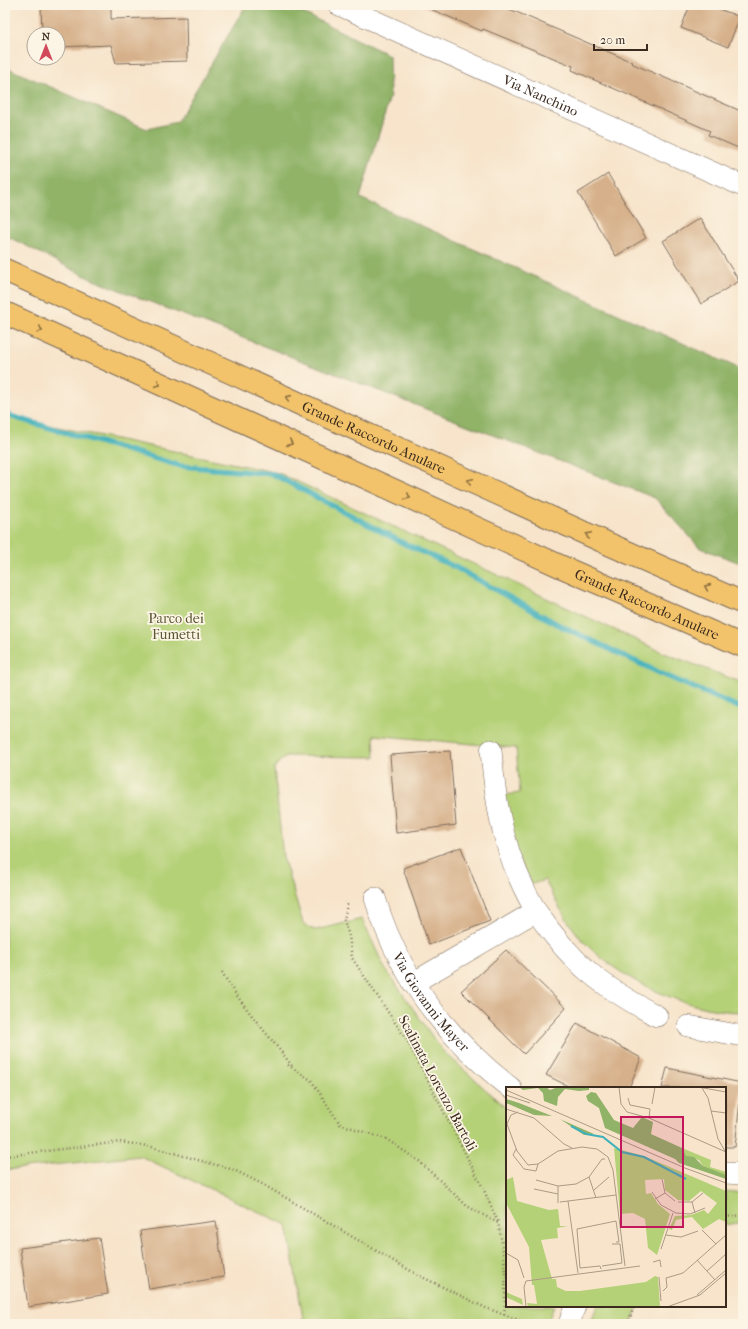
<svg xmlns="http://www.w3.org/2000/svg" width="748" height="1329" viewBox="0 0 748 1329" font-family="'IM FELL French Canon',serif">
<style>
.green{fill:#b5d178;stroke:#787e4b}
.forest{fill:#90b368;stroke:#666e43}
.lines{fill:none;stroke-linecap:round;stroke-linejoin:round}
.stream{stroke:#40b0bb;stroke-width:5.5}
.building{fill:#d6b08a}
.street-casing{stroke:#7d6b5b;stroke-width:22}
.highway-casing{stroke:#7d6b5b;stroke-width:24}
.path{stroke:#7d6b5b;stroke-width:2.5;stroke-dasharray:1 3;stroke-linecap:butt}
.street{stroke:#fff;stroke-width:21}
.highway{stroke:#f2c36a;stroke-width:22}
.oneway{stroke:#8d6f40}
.labels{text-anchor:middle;stroke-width:3.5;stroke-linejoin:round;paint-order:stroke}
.street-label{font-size:14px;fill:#3b2a1e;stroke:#fcf5e5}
.park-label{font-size:14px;fill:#5a5434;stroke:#fcf5e5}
.inset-river{fill:none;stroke:#40b0bb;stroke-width:2}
.inset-road{fill:none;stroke:#ac9a86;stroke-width:1}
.view{fill:#c2185b;fill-opacity:0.15;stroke:#c2185b;stroke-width:2}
.inset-edge{fill:none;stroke:#3b2a1e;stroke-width:2}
</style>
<rect width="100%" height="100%" fill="#fcf5e5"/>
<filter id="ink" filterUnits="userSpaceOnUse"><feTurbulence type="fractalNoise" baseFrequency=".025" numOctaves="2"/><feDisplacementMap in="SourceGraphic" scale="8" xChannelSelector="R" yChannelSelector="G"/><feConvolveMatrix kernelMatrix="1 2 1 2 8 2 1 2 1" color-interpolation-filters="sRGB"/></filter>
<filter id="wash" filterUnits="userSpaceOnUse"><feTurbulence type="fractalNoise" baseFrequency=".012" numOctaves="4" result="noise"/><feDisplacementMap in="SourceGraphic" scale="16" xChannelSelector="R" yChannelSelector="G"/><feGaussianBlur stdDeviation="0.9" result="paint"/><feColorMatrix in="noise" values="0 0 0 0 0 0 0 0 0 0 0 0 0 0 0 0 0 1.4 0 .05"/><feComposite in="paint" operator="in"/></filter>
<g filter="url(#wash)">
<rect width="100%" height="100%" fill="#f7e4cb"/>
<!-- green -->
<path class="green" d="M5 416 279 473 664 653 743 683V1012C690 1012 626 983 588 946 569 927 557 904 545 880L532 884 517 856 504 795 520 793 516 748 374 735 375 757 288 756 280 761 274 768 283 857 303 923 309 928 316 930 362 919 384 967 441 1049 507 1109V1306H554L547 1324H304L287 1225 140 1156 5 1170Z
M725 1191 743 1193V1222L725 1225Z
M597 1306H638L631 1324H590Z"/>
<!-- forest -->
<path class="forest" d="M246 5H287L389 55 390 96 360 198 738 368 743 380V564L700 548 655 498 91 279 5 235V67L147 129 177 122Z"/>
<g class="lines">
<!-- stream -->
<path class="stream" d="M5 413 13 417 181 466 273 474 405 544 455 567 557 624 662 674 743 709"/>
</g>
<g id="blocks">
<!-- building -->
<path class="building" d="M41 5H111V19L186 17 187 61 116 63 111 45 58 47V34H42Z
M421 5H500L632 62 631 63 743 112V150L708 135 710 131 572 70 573 66 483 29 482 31Z
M690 5H708L740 17 728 47 681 28Z
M608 174 646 238 616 256 578 193Z
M700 218 739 281 701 304 663 241Z
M450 751 456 825 396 833 390 755Z
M461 847 490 921 429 945 403 868Z
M506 950 566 1008 524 1054 461 991Z
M577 1023 641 1058 629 1088H572L546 1075Z
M667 1068 742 1083 735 1147H725V1088H662Z
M216 1221 224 1277 149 1289 140 1231Z
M99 1238 108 1294 28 1307 20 1248Z"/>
</g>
</g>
<g filter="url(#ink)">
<use href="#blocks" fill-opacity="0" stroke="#7d6b5b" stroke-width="1"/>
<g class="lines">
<defs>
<g id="street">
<path id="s1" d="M339 5 743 186"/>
<path d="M491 750C496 811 505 858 536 911"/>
<path id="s2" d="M375 898C398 976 448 1039 511 1088"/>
<path d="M413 983 536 911C572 964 601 986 657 1016"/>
<path d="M688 1026 743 1036"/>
<path d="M725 1173 743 1174"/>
<path d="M569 1324 575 1306"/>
</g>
<g id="highway">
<path id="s3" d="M5 270 611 545 743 603"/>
<path id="s4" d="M5 313 562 567 743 646"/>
</g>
</defs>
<!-- street casing -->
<use href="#street" class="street-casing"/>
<!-- highway casing -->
<use href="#highway" class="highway-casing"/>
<!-- path -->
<path class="path" d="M347 904 344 920 349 936 352 958 408 1042 483 1188 498 1222
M222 972C241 1006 269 1035 292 1066
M288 1065 311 1080 340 1124 386 1139 419 1161 467 1206 498 1223C505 1254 507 1284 504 1315
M5 1156 120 1142 148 1146 234 1170 264 1185 416 1274 486 1308 530 1324
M725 1217 743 1215
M628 1324 634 1306"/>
<!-- street -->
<use href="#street" class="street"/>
<!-- highway -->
<use href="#highway" class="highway"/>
</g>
<!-- one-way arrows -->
<defs><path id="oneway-chevron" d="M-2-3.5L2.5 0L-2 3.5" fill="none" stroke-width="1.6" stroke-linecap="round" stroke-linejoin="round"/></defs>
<g class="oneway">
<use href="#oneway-chevron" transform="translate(40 330) rotate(25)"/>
<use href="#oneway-chevron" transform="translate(158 384) rotate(24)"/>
<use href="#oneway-chevron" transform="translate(288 398) rotate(-156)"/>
<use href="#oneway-chevron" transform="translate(290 443) rotate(24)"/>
<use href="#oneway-chevron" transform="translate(470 481) rotate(-155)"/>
<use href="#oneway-chevron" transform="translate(408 497) rotate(25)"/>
<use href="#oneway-chevron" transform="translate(588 535) rotate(-155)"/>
<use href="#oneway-chevron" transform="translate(707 587) rotate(-156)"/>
</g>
</g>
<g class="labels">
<!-- street labels -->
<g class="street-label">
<text dy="5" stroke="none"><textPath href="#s1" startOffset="221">Via Nanchino</textPath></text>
<text dy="5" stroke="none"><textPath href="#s3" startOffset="405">Grande Raccordo Anulare</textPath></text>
<text dy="5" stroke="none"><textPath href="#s4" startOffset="705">Grande Raccordo Anulare</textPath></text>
<text dy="5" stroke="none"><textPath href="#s2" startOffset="119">Via Giovanni Mayer</textPath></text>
<text transform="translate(438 1083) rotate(62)" y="5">Scalinata Lorenzo Bartoli</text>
</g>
<!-- park labels -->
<g class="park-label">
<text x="176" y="623">Parco dei<tspan x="176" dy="16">Fumetti</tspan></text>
</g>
</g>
<!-- overview -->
<g transform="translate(506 1087)">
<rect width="220" height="220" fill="#f7e4cb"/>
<path d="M108 61 138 69 220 104V135L213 132 197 142 186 130 179 131 170 133 166 143 163 142 169 129 185 128 198 123 202 127 211 116 195 104 183 114 172 113 159 103 158 92 139 93 140 107 145 106 152 117 164 127 151 168 142 161 139 132 127 126 114 127ZM176 61 205 73 204 80 220 85V88L208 85 197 79 193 73 179 69ZM7 90 11 114 43 123 52 122 54 139H62L51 141 52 151 35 153 46 192H50L51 200 60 204H74L140 195 149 189 152 190 154 220H22L21 216 31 217 28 198H26L23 160 0 116V93ZM0 205 16 212 17 218 0 210Z" fill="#b5d178"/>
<path d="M13 0H40L44 3 52 0H83V3L73 4 59 2 52 10 51 19 38 14 37 6 32 1 17 3ZM85 5 90 6 108 33 127 41 136 30 147 35 145 47 176 61 180 69 188 70 197 79 220 88V92L173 76 169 72 99 41 93 21 82 14 80 9ZM0 12 13 16 46 29 28 28 0 16ZM54 32 56 33 88 47 78 48Z" fill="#90b368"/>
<path class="inset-river" d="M65 39 80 47 97 50 116 65 138 70 180 92"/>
<path class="inset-road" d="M113 0 115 17 121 25 143 31 220 65M192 0 220 5M196 1 202 11 212 52 219 64M0 3 179 81 220 96M0 8 24 16M122 11 124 18 144 22 143 31M146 17 149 0M0 22 28 31 58 57 66 61M205 24 220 26M12 25 5 28 1 37 11 64 22 78 32 77 52 64 76 60 91 62 102 70 107 83 119 179M10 62 7 68 18 82 30 84 32 77M83 90 90 111M156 92 159 106M30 93 52 99 70 97 83 90 96 72H99M52 99V116M28 102 52 107M88 103 103 90M146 105 155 118 170 126 184 127 199 121M149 112 159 106 169 114M62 114 72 186M54 115 110 108M172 115H186M189 126 186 115 197 106M196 143 210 157M160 148 175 150 192 144M155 162 167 126M0 166 12 173 18 191M191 173 209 193M147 175 154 173 155 180M96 179 116 176 114 157H106M95 182 94 179 74 181 71 142 110 134 113 155H110M201 184 220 167M153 190 155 214M157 204 161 200 160 191 177 186 220 148M191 208 220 183M20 220 18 200 20 194 134 179M161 220 194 208 220 186"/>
<path class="view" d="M115 30H177V140H115Z"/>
<rect width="220" height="220" class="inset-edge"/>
</g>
<!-- margin -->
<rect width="748" height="1329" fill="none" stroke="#fcf5e5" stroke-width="20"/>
<!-- north arrow -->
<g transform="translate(46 46)"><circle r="19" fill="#fcf5e5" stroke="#afa495"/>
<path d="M0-3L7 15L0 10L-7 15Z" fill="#d1495b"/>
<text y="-6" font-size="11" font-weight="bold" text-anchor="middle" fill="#3b2a1e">N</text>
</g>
<!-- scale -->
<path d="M594 44v6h53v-6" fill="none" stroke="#3b2a1e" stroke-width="2"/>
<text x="600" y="44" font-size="12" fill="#3b2a1e" stroke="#fcf5e5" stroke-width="3" paint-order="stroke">20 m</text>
</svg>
